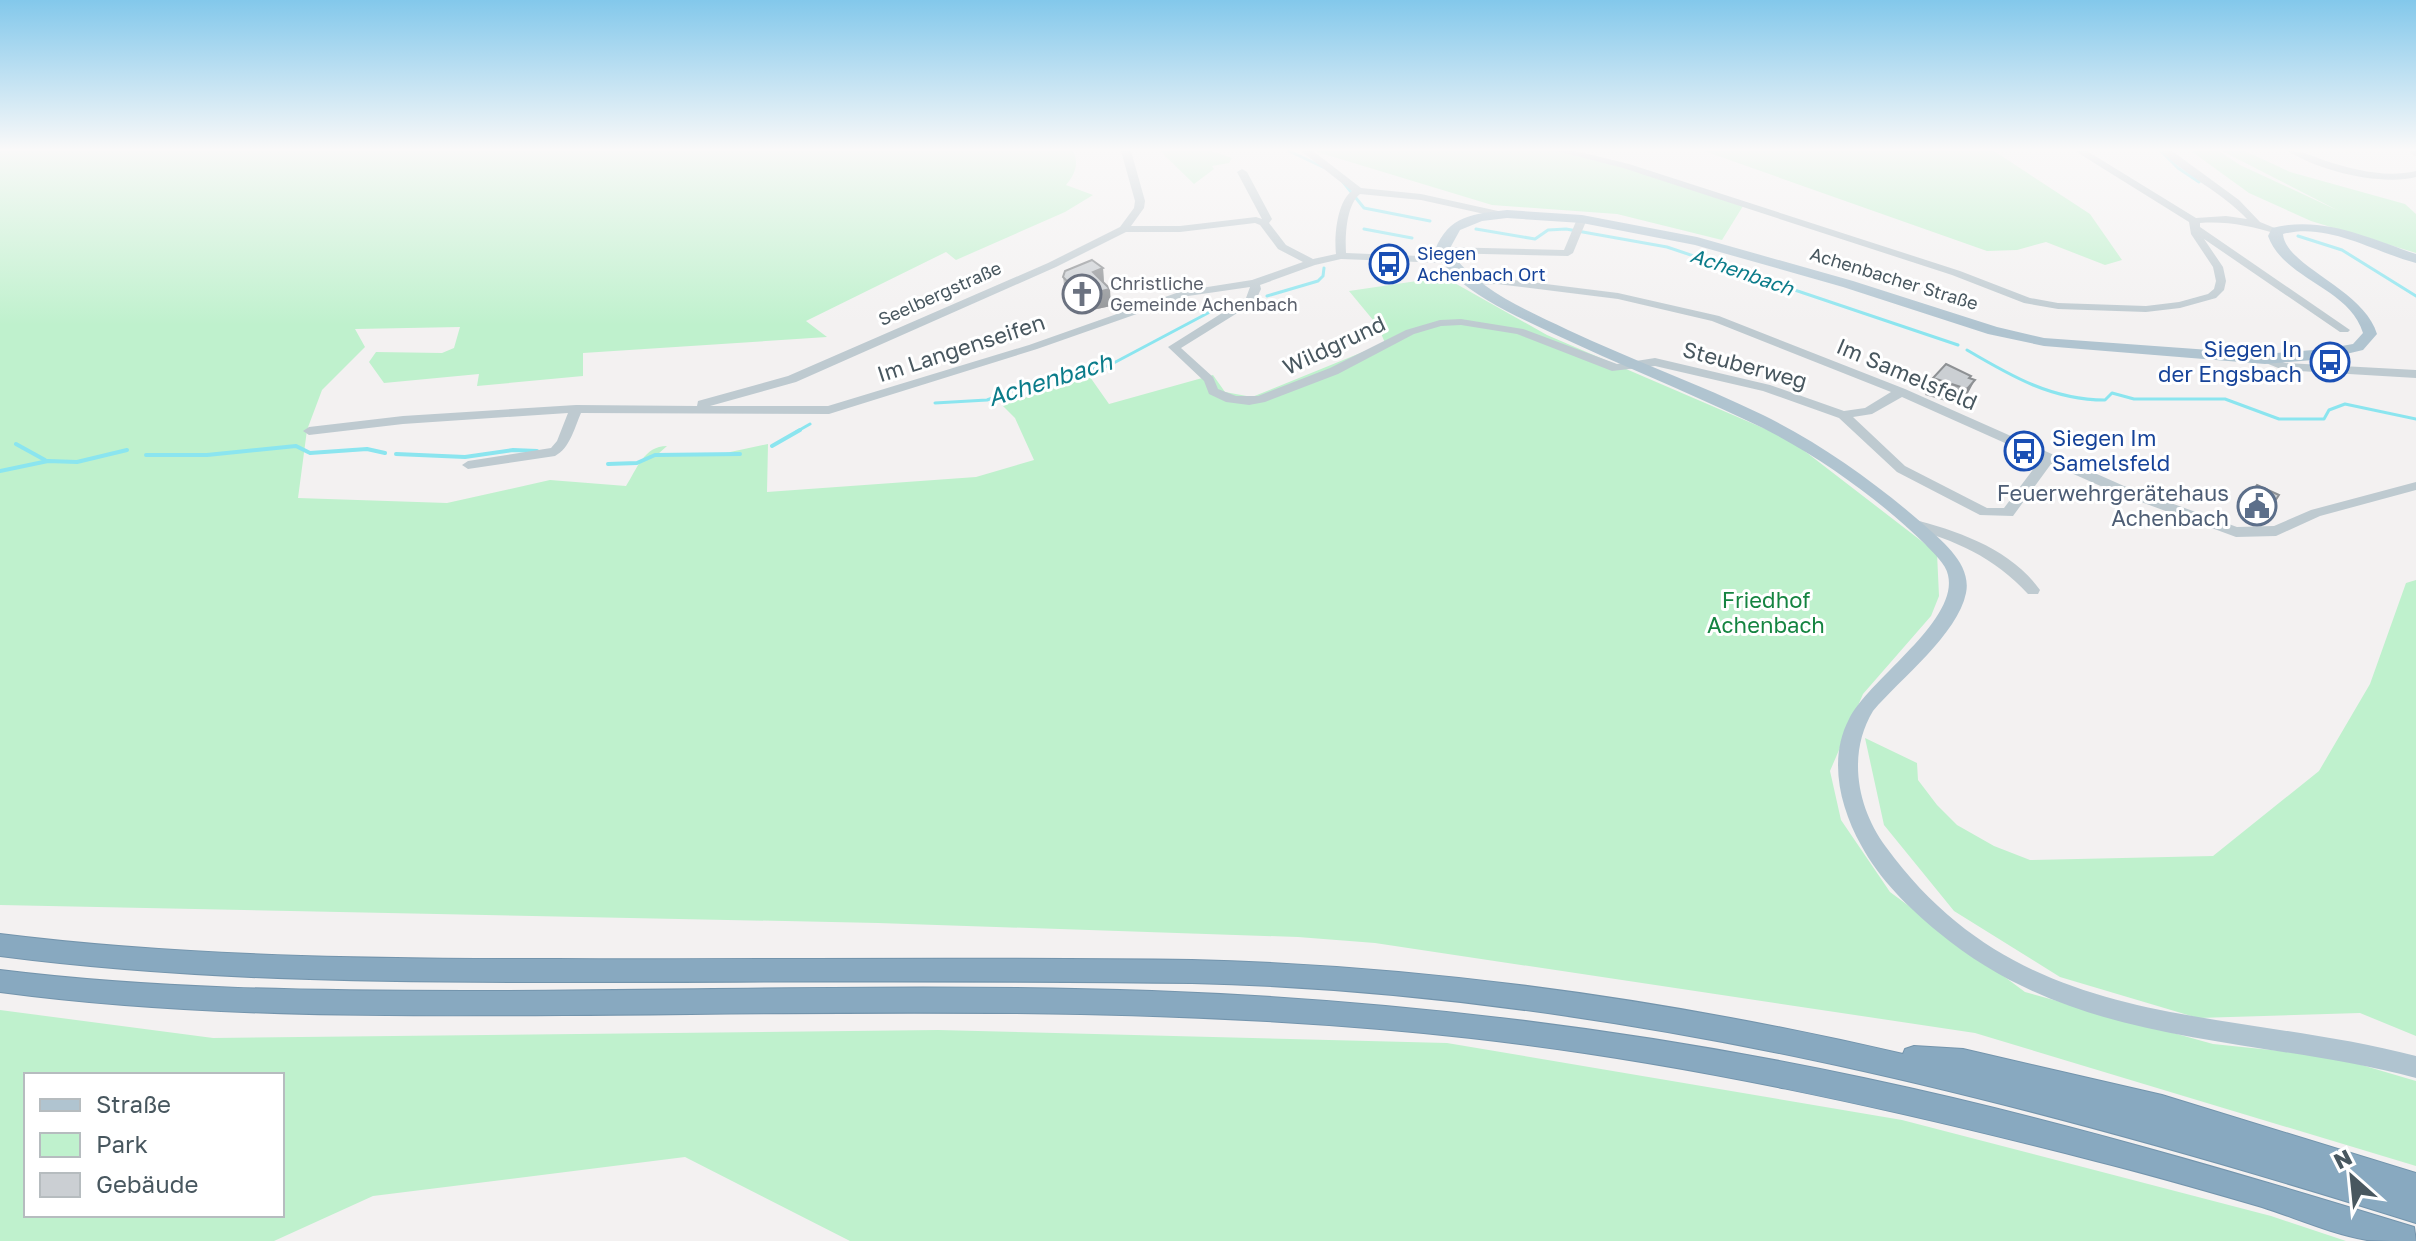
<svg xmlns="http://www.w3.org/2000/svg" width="2416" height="1241" viewBox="0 0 2416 1241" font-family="'Golos Text',sans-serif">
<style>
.green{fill:#bff1cd;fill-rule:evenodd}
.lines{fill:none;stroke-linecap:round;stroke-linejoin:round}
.stream-far1{stroke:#8be5ef;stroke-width:3}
.stream{stroke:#8be5ef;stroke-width:4}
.highway-casing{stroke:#7394ac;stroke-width:2}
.minor{fill:#becad0;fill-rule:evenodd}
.major{fill:#b0c4d0;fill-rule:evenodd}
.highway{fill:#88a9c0;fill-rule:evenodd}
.wall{fill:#afb2b5}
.shaded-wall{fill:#8e9194}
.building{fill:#cbcfd3;stroke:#8e9194;stroke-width:2}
.labels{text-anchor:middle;stroke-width:6;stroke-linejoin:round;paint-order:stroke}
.far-transit-label{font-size:18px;fill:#164399;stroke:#fff;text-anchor:start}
.far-street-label{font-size:18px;fill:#48575f;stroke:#fff}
.far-worship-label{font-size:18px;fill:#5b616d;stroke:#fff;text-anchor:start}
.far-water-label{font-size:20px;font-style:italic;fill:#0b7c8a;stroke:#fff}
.street-label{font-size:22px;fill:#48575f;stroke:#fff}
.transit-label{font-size:22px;fill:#164399;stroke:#fff;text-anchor:end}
.service-label{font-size:22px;fill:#4e5e75;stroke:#fff;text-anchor:end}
.park-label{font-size:22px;fill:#158441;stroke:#fff}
.water-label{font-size:24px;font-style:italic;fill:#0b7c8a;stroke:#fff}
</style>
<rect width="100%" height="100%" fill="#f3f1f1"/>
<!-- green -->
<path class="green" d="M0 151H1073C1080 163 1074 176 1066 185L1093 195 1065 212 956 260 946 252 806 321 827 337 583 353V376L477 386 479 374 384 383 369 362 376 352 442 353 454 348 460 327 355 329 365 347 322 390 307 430 298 498 447 503 550 480 626 486C637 469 644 446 667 446L658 454H721L768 444 767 492 976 477 1034 460 1015 418 1002 405 1090 377 1109 404 1213 375 1225 392 1252 397 1385 343 1378 326 1349 291 1444 277 1547 335 1789 439 1937 553 1939 596 1931 616 1863 694 1830 771 1841 820 1890 892 2025 992 2213 1044 2331 1056 2416 1081V1166L1975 1033 1375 943 1298 937 878 923 0 905Z
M1160 151H1212L1232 158 1229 163 1212 166 1214 169 1194 184Z
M1314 151H1569L1637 168 1743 206 1722 240 1617 214 1492 205Z
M1704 151H1994L2090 214 2122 260 2105 265 2046 242 2017 250 1987 251Z
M2191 151H2219L2240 165 2339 211 2222 151H2245L2290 172 2405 204 2416 214V253L2311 221 2249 193Z
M2416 580V1036L2360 1013 2198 1018 2060 977 1954 911 1884 825 1865 738 1917 763 1918 780 1937 805 1957 825 1994 846 2030 860 2213 856 2319 771 2370 684 2406 583Z
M0 1010 213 1038 938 1030 1447 1043 1902 1120 2271 1216 2346 1241H850L685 1157 373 1196 274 1241H0ZM26 1075H282V1215H26Z"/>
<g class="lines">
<!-- stream-far1 -->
<path class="stream-far1" d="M1289 151 1323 167
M2161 151 2178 168 2199 182
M1343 182 1364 208 1430 221
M1364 229 1412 238
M1476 229 1535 239 1548 230 1566 229 1667 247 1958 345
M2298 236 2342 250 2416 296
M1267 296 1318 281 1323 276 1324 268
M1967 350C2011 376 2052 400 2105 400L2112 393 2134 399H2225L2279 419H2324L2329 410 2345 404 2416 419
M935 403 987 400 1044 379 1108 366 1223 305
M796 432 810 424"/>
<!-- stream -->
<path class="stream" d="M16 444 45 460
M772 446 800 430
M396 454 465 457 513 450 537 451
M146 455H207L296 446 310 453 367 449 385 453
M608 464 637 463 655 455 740 454
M0 471 48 461 77 462 127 450"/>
<defs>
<path id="highway" d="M0 934C185 957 370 959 556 959 768 960 980 957 1192 960 1431 966 1670 1000 1903 1054L1905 1049 1914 1046 1963 1049 2162 1095 2416 1173V1223C2018 1098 1611 993 1192 983 980 980 768 982 556 982 370 982 185 980 0 956Z
M0 970C154 989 310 991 465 991 694 991 923 983 1152 991 1422 1001 1691 1036 1953 1098 2109 1135 2261 1180 2414 1227L2416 1241C2400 1241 2382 1241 2367 1240 2332 1234 2296 1218 2262 1207 2207 1191 2152 1175 2096 1161 1890 1108 1682 1062 1471 1038 1169 1004 866 1013 564 1015 375 1016 187 1017 0 992Z"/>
</defs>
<!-- highway casing -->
<use href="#highway" class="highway-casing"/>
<!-- minor -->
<path class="minor" d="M1121 151H1131L1145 201 1144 208 1131 226H1180L1256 217 1262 219 1237 172 1242 169 1247 172 1272 219 1269 223 1286 245 1313 259 1336 254C1334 236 1337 202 1352 191L1301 151H1313L1361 188 1421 194 1498 211 1503 214 1498 217 1421 200 1360 194C1346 205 1345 237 1346 253L1444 257 1449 260 1444 263 1341 259 1315 265 1260 285 1261 289 1255 302 1181 348 1213 377 1218 389 1236 396H1258L1330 368 1406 330 1440 320 1461 319 1523 329 1617 364 1655 358 1770 385 1844 411 1865 408 1891 392 1712 321 1618 299 1497 284 1469 285 1464 282 1469 279 1497 278 1618 293 1719 316 1905 389 2124 486 2237 527 2274 526 2311 510 2416 482V490L2320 516 2276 536 2236 537 2114 492 2051 464 2013 516 1980 515 1897 472 1839 418 1763 391 1655 366 1612 371 1517 334 1461 325 1441 326 1414 334 1338 374 1265 402 1249 405 1226 402 1209 394 1204 381 1168 347 1246 298 1250 287 1188 296 1037 349 829 414 581 413C574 429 570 448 555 456L468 469 462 465 468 461 551 448 557 441 568 413 403 424 309 435 303 431 309 427 403 416 576 405 697 406 698 401 788 376 1048 263 1120 227 1134 208 1135 201ZM1255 223 1260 225 1278 249 1303 262 1252 280 1182 291 1029 345 828 406H710L796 382 1056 267 1126 232H1180ZM1902 397 2041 459 2004 508H1987L1905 466 1853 417 1872 414Z
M1557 151H1576L1629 164 1960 271 2030 298 2058 303 2146 306 2179 302 2208 294 2214 289 2216 281 2213 267 2191 234 2189 222 2075 151H2087L2196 218 2226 216 2247 219C2222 192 2187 177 2161 151H2172L2239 200 2260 222 2282 231 2277 234C2251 226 2227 221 2200 223V227L2350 330 2348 332H2340L2204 239 2223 267 2226 281 2224 290 2216 298 2180 308 2146 312 2058 309 2024 303 1952 275 1623 168Z
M2288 151C2303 151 2313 156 2326 161 2355 170 2386 178 2416 171V177C2381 186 2319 171 2288 151Z
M2410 151H2416V156L2413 155Z
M1582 216 1587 219 1573 253 1568 256 1442 253 1437 250 1442 247 1564 250 1577 219Z
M2265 355 2285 363 2416 370V378L2283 370 2261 361 2259 359Z
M1912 519C1958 531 2011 549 2040 590L2038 594H2028C1994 557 1955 540 1907 527L1905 524Z"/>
<!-- major -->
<path class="major" d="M1507 210 1582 215 1697 237 1853 281 1997 327 2044 338 2265 354 2325 349 2353 344 2363 333C2349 287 2284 280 2268 236L2272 228C2322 215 2369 238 2416 254V263C2374 252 2328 222 2283 234 2285 266 2364 289 2377 334L2363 350 2325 359 2265 364 2044 346 1988 334 1843 287 1695 245 1582 223 1507 218 1482 221 1460 230 1449 250C1476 289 1526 310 1568 330 1632 360 1699 384 1763 415 1820 443 1875 482 1923 524 1942 541 1972 564 1966 593 1958 634 1900 679 1873 711 1847 754 1857 808 1886 847 2022 1034 2217 1005 2416 1056V1078C2249 1034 2079 1049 1938 932 1909 908 1879 879 1861 845 1840 807 1828 759 1849 719 1869 679 1959 621 1948 575 1946 564 1933 553 1925 544 1877 497 1808 448 1746 420 1683 390 1618 364 1554 334 1520 318 1481 301 1453 275 1446 269 1441 258 1435 250 1449 215 1473 214 1507 210Z"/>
<!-- highway -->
<use href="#highway" class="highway"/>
</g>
<!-- wall -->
<path class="wall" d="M1103 268 1104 283 1111 306 1083 312 1065 293 1063 277Z
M1933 378H1970L1966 397 1959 405 1925 395Z
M2257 485 2273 504 2264 515 2243 505Z"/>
<!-- shaded-wall -->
<path class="shaded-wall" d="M1103 268 1104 284 1093 272Z
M1110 289 1111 306 1083 312 1081 296Z
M1975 380 1966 397 1959 405 1967 389Z"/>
<!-- building -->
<path class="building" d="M1092 260 1103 268 1093 272 1110 289 1081 296 1063 277 1065 271Z
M1946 364 1971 376 1969 378 1975 380 1967 389 1933 378Z
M2257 485 2279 495 2273 504 2251 494Z"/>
<!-- sky -->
<linearGradient id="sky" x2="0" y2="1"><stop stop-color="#83c8eb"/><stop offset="0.46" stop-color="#faf9f9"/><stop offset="1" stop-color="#faf9f9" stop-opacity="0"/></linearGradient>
<rect width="2416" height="325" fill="url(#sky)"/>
<!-- icons -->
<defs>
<symbol id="bus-ring" viewBox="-11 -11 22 22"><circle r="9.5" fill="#fff" stroke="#1a4fb4" stroke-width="1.5"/><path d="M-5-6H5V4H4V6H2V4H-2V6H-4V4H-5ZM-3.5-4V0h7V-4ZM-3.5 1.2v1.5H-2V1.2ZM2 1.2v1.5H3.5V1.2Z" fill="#1a4fb4"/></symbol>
<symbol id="church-ring" viewBox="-11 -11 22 22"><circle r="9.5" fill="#fff" stroke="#6b7280" stroke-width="1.5"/><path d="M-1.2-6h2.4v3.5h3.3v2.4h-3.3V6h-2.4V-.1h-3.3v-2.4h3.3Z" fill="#6b7280"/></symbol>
<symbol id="civic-ring" viewBox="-11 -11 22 22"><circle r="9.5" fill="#fff" stroke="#5c6f8a" stroke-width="1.5"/><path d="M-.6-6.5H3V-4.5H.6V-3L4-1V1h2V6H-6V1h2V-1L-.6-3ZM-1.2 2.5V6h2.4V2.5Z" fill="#5c6f8a"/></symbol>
</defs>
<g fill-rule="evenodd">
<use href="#bus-ring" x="1367" y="242" width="44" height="44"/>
<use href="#church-ring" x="1060" y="272" width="44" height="44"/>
<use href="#bus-ring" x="2308" y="340" width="44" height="44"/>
<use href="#bus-ring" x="2002" y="429" width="44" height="44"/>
<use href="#civic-ring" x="2235" y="484" width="44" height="44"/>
</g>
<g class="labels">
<!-- far-transit labels -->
<g class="far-transit-label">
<text x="1417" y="260">Siegen<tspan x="1417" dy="21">Achenbach Ort</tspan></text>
</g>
<!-- far-street labels -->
<g class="far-street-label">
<text transform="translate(1894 279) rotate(17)" y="6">Achenbacher Straße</text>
<text transform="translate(940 294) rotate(-24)" y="6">Seelbergstraße</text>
</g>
<!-- far-worship labels -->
<g class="far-worship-label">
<text x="1110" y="290">Christliche<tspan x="1110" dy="21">Gemeinde Achenbach</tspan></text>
</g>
<!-- far-water labels -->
<g class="far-water-label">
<text transform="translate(1742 272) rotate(19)" y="7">Achenbach</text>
</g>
<!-- street labels -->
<g class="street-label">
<text transform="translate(1334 345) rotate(-25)" y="8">Wildgrund</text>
<text transform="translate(961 348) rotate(-18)" y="8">Im Langenseifen</text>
<text transform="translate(1745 365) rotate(15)" y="8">Steuberweg</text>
<text transform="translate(1907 374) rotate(23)" y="8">Im Samelsfeld</text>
</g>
<!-- transit labels -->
<g class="transit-label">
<text x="2302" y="357">Siegen In<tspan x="2302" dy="25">der Engsbach</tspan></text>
<text x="2052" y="446" text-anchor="start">Siegen Im<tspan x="2052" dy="25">Samelsfeld</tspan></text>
</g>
<!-- service labels -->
<g class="service-label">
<text x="2229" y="501">Feuerwehrgerätehaus<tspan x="2229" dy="25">Achenbach</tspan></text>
</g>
<!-- park labels -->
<g class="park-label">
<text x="1766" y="608">Friedhof<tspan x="1766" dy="25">Achenbach</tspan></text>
</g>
<!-- water labels -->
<g class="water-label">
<text transform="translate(1050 380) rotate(-17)" y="8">Achenbach</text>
</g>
</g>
<!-- legend -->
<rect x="24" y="1073" width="260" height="144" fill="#ffffff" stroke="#b6bcbf" stroke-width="2"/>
<rect x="40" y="1099" width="40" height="12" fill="#b0c4d0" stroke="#b6bcbf" stroke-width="2"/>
<text x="96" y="1113" font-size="24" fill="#48575f">Straße</text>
<rect x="40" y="1133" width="40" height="24" fill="#bff1cd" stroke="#b6bcbf" stroke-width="2"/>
<text x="96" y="1153" font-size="24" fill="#48575f">Park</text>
<rect x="40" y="1173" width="40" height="24" fill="#cbcfd3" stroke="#b6bcbf" stroke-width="2"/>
<text x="96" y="1193" font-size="24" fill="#48575f">Gebäude</text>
<!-- north arrow -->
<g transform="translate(2352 1177) rotate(333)" stroke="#ffffff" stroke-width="6" paint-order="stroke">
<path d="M0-6L14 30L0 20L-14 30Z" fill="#48575f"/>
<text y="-12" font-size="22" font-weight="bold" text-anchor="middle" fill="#48575f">N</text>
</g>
</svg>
